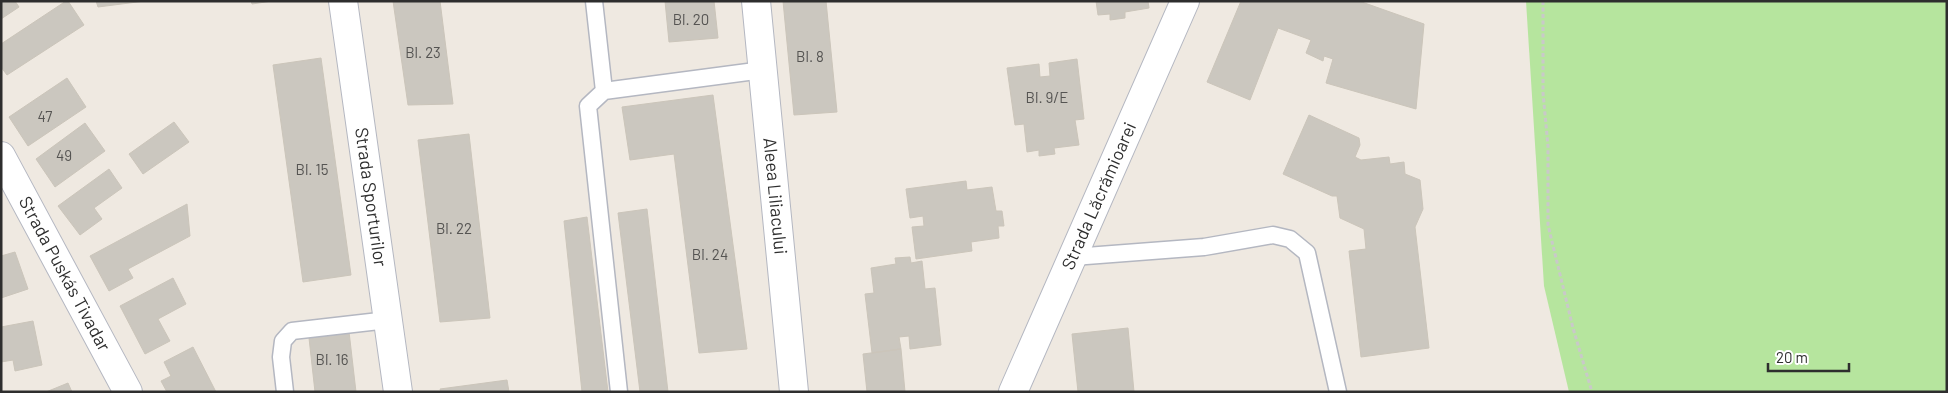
<svg xmlns="http://www.w3.org/2000/svg" width="1948" height="393" viewBox="0 0 1948 393" font-family="Barlow,sans-serif">
<style>
.green{fill:#b6e59e}
.building{fill:#cbc7bf;stroke:#cbc5ba}
.lines{fill:none;stroke-linecap:round;stroke-linejoin:round}
.lane-casing{stroke:#b4b7c1;stroke-width:19}
.street-casing{stroke:#b4b7c1;stroke-width:30}
.secondary-casing{stroke:#b4b7c1;stroke-width:30}
.path{stroke:#c9c9c9;stroke-width:3;stroke-dasharray:4 2.5;stroke-linecap:butt}
.lane{stroke:#fff;stroke-width:16}
.street{stroke:#fff;stroke-width:28}
.secondary{stroke:#fff;stroke-width:28}
.labels{text-anchor:middle;stroke-width:5;stroke-linejoin:round;paint-order:stroke}
.number-label{font-size:15px;fill:#555452}
.street-label{font-size:18px;fill:#2e2e2e;stroke:#fff}
</style>
<rect width="100%" height="100%" fill="#efe9e1"/>
<!-- green -->
<path class="green" d="M1526 1H1947V392H1569L1544 286Z"/>
<!-- building -->
<path class="building" d="M1 1H15L19 7 1 19Z
M66 1H68L84 25 7 75 1 67V44Z
M96 1H145L98 7Z
M251 1H272L252 4Z
M393 1H440L453 104 408 105Z
M665 1H714L718 38 669 42Z
M783 1H826L837 112 794 115Z
M1096 1H1148L1149 8 1125 12V18L1110 20V14L1098 15Z
M1241 1H1359L1424 24 1416 109 1326 83 1333 59 1324 56 1323 61 1306 53 1311 40 1278 28 1250 100 1207 82Z
M321 58 351 275 303 282 273 65Z
M1077 59 1084 119 1075 120 1079 145 1054 148 1055 154 1039 156V150L1027 152 1024 124 1015 125 1007 68 1039 64 1040 77 1050 76 1049 63Z
M67 78 86 107 28 146 9 117Z
M713 95 747 349 699 353 674 154 630 160 622 107Z
M1309 115 1359 138 1360 145 1355 157 1361 160 1389 157 1390 164 1404 162 1405 174 1420 180 1423 209 1415 227 1429 348 1361 357 1349 251 1366 249 1364 229 1340 218 1337 196H1332L1283 174Z
M174 122 189 142 143 174 129 154Z
M85 123 105 151 55 187 36 159Z
M469 134 490 318 440 322 418 140Z
M109 169 122 188 94 208 102 219 80 235 58 206Z
M966 181 967 190 992 187 996 211H1002L1004 226H998L999 238 971 242 972 251 916 259 912 227 924 226 923 216 910 218 906 189Z
M187 204 190 236 128 269 133 278 109 291 90 256Z
M647 209 668 392H640L618 213Z
M587 217 608 392H582L564 221Z
M15 252 28 289 1 298V256Z
M910 257 911 263 922 261 925 289 935 288 941 345 910 349 909 336 899 337 901 349 872 353 865 294 874 293 871 268 896 264 895 258Z
M173 278 186 304 158 319 170 341 145 354 120 306Z
M33 321 42 365 15 371 13 360 1 362V327Z
M348 323 356 392H315L308 329Z
M1128 328 1134 392H1078L1072 334Z
M193 347 216 392H167L161 381 171 376 164 362Z
M901 349 905 392H867L863 354Z
M507 380 509 392H441L440 389Z
M68 383 72 392H46Z"/>
<g class="lines">
<defs>
<path id="lane" d="M594 1 604 91
M1073 257 1204 247 1273 235 1290 239 1307 253 1338 392
M285 392 281 357 283 341 292 331 388 320
M619 392 588 106 604 91 763 70"/>
<g id="street">
<path id="s1" d="M343 1 398 392"/>
<path id="s2" d="M756 1 794 392"/>
<path id="s3" d="M1 156 128 392"/>
</g>
<g id="secondary">
<path id="s4" d="M1013 392 1185 1"/>
</g>
</defs>
<!-- lane casing -->
<use href="#lane" class="lane-casing"/>
<!-- street casing -->
<use href="#street" class="street-casing"/>
<!-- secondary casing -->
<use href="#secondary" class="secondary-casing"/>
<!-- path -->
<path class="path" d="M1543 1V93L1548 146V225L1573 328 1592 392"/>
<!-- lane -->
<use href="#lane" class="lane"/>
<!-- street -->
<use href="#street" class="street"/>
<!-- secondary -->
<use href="#secondary" class="secondary"/>
</g>
<g class="labels">
<!-- number labels -->
<g class="number-label">
<text x="691" y="25">Bl. 20</text>
<text x="423" y="58">Bl. 23</text>
<text x="810" y="62">Bl. 8</text>
<text x="1047" y="103">Bl. 9/E</text>
<text x="45" y="122">47</text>
<text x="64" y="161">49</text>
<text x="312" y="175">Bl. 15</text>
<text x="454" y="234">Bl. 22</text>
<text x="710" y="260">Bl. 24</text>
<text x="332" y="365">Bl. 16</text>
</g>
<!-- street labels -->
<g class="street-label">
<text dy="6" stroke="none"><textPath href="#s1" startOffset="198">Strada Sporturilor</textPath></text>
<text dy="6" stroke="none"><textPath href="#s2" startOffset="196">Aleea Liliacului</textPath></text>
<text dy="6" stroke="none"><textPath href="#s4" startOffset="214">Strada Lăcrămioarei</textPath></text>
<text dy="6" stroke="none"><textPath href="#s3" startOffset="134">Strada Puskás Tivadar</textPath></text>
</g>
</g>
<!-- border -->
<rect width="1948" height="393" fill="none" stroke="#2e2e2e" stroke-width="5"/>
<!-- scale -->
<path d="M1768 363v8h81v-8" fill="none" stroke="#2e2e2e" stroke-width="2.5"/>
<text x="1776" y="363" font-size="15" fill="#2e2e2e" stroke="#ffffff" stroke-width="4" paint-order="stroke">20 m</text>
</svg>
